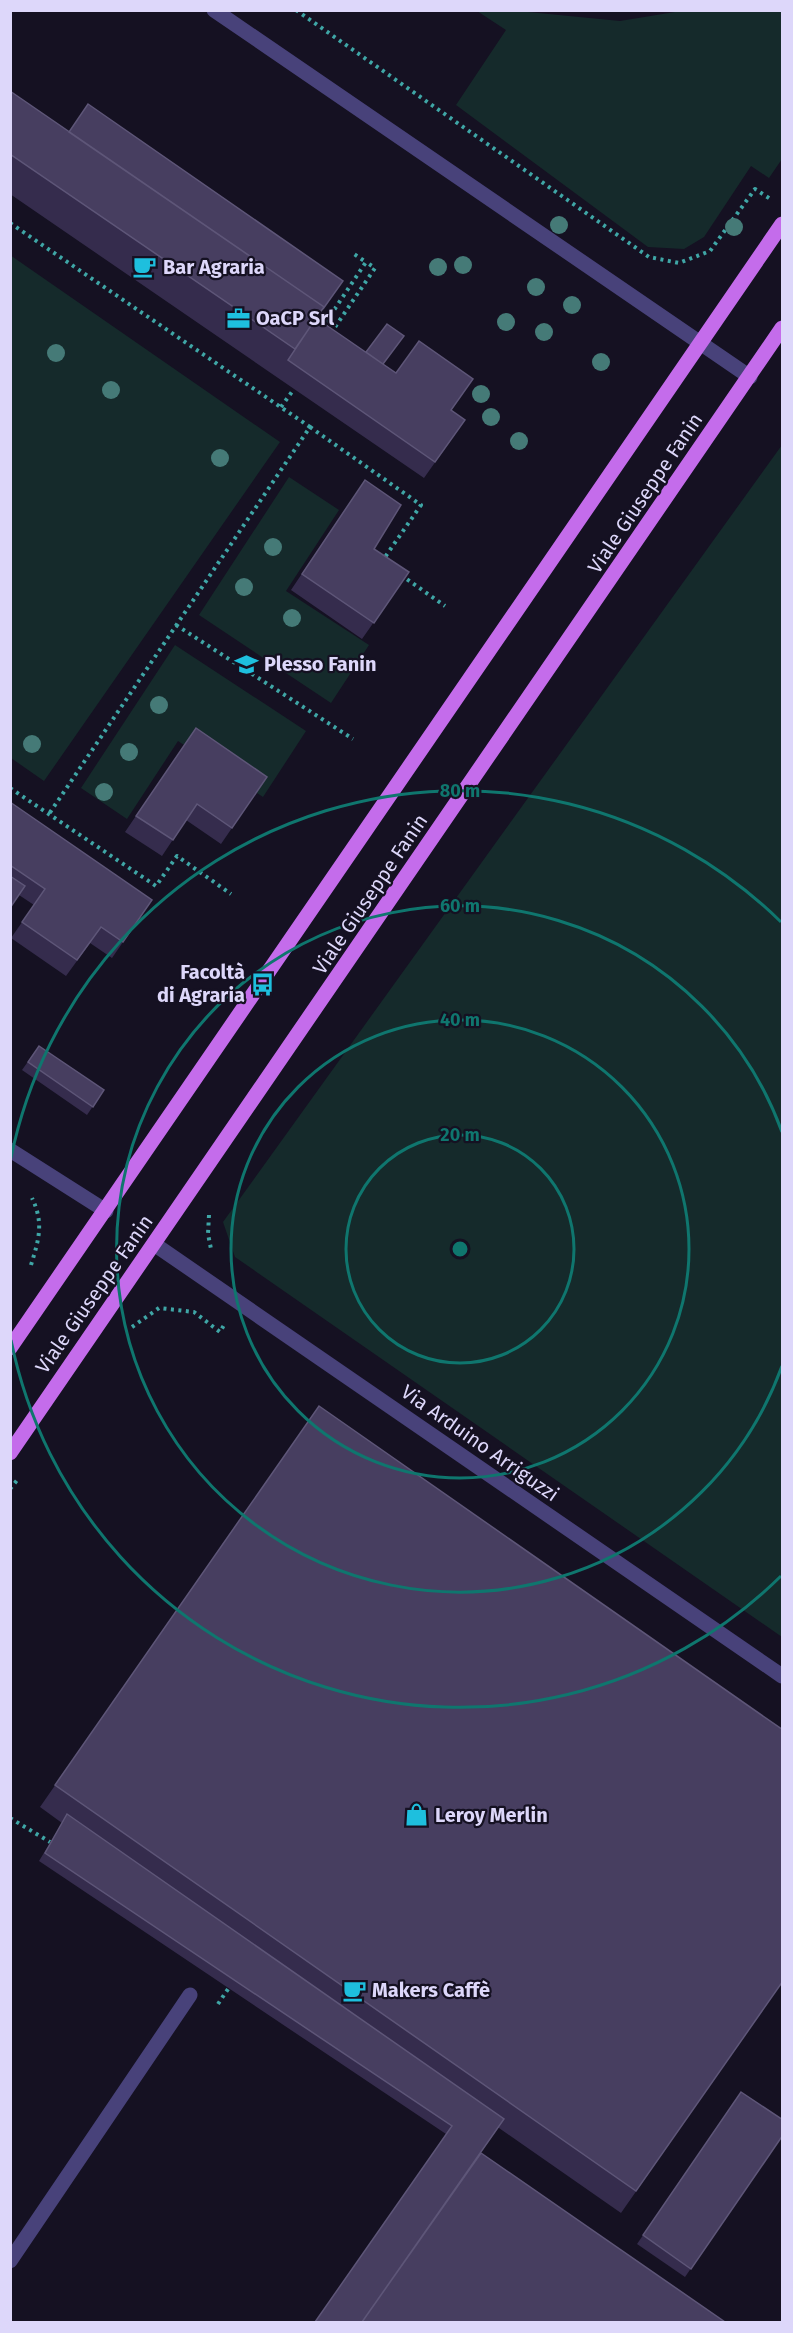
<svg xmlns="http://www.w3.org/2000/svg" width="793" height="2333" viewBox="0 0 793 2333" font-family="'Fira Sans',sans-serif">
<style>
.grass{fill:#152a2b}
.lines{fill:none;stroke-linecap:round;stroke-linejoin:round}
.path{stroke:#3fa6a6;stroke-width:4;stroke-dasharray:3 4.5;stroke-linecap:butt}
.minor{stroke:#48427a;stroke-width:15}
.major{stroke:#c46ceb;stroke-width:15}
.tree{fill:#457a77}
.wall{fill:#352c4d}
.building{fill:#473e60;stroke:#5e5678;stroke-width:1.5}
.ring{fill:none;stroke:#0f766e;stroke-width:3}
.labels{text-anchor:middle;stroke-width:4.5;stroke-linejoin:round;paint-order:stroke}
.poi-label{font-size:20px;font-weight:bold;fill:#ddd7fa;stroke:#151122;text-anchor:start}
.street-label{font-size:20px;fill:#ddd7fa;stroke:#151122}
.centre{fill:#0f766e;stroke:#151122;stroke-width:3}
.ring-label{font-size:18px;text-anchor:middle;font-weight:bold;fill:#0f766e;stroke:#151122;stroke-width:4.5;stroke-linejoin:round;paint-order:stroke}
</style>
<rect width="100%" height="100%" fill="#151122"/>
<!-- grass -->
<path class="grass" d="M477 11H518L620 21 681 11H782V159L769 178 751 166 704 237 684 249 648 247 456 105 506 30Z
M10 255 280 442 44 781 11 758Z
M782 445V1637L235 1257 223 1222Z
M289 477 339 510 286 591 369 645 331 703 199 615Z
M175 645 306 731 263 797 178 741 127 819 81 788Z"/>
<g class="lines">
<!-- path -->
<path class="path" d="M296 10 649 257 679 263 710 251 755 189 772 200
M10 223 310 427 49 814
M322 328 366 262 354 254
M331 333 375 268 366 262
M281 407 294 389
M310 427 421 505 383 560
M401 575 445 606
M176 625 353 739
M10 788 156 886 177 856 231 894
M209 1215 208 1234 211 1249
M31 1265C39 1239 44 1223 32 1198
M132 1327 159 1308 194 1312 220 1332 224 1325
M10 1489 18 1479
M10 1818 50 1842
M218 2004 230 1986"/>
<!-- minor -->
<path class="minor" d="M214 10 750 377
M10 1150 106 1211
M154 1244 782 1676
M10 2261 190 1995"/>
<!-- major -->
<path class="major" d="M10 1348 782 224
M10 1453 782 328"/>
</g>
<!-- trees -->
<g class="tree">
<circle cx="559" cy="225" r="9"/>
<circle cx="734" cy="227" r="9"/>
<circle cx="463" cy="265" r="9"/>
<circle cx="438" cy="267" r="9"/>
<circle cx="536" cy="287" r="9"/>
<circle cx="572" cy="305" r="9"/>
<circle cx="506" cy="322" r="9"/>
<circle cx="544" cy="332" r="9"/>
<circle cx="56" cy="353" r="9"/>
<circle cx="601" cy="362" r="9"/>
<circle cx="111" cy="390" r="9"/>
<circle cx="481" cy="394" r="9"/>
<circle cx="491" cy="417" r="9"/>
<circle cx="519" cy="441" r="9"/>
<circle cx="220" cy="458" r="9"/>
<circle cx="273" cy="547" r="9"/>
<circle cx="244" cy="587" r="9"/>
<circle cx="292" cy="618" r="9"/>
<circle cx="159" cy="705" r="9"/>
<circle cx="32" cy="744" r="9"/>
<circle cx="129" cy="752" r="9"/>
<circle cx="104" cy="792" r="9"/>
</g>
<!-- wall -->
<path class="wall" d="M10 91 316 318 465 420 424 478 10 194Z
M354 496 374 549 409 572 362 639 291 590Z
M196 728 267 777 221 844 186 820 162 856 125 832Z
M10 802 123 942 112 958 90 943 66 976 11 938 34 905 19 895 10 908Z
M39 1046 104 1090 87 1115 22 1070Z
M319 1406 783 1981 621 2213 499 2128 446 2134 39 1861 62 1823 40 1807Z
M741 2092 783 2135 685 2277 637 2244Z"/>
<!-- building -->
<path class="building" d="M10 91 324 307 295 349 10 154Z
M88 104 343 281 323 309 324 307 69 132Z
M316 318 396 373 419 341 473 379 451 410 465 420 435 462 288 360Z
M387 324 404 336 383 364 366 352Z
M365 480 401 505 374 549 409 572 374 623 302 574Z
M196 728 267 777 232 828 197 804 173 840 136 816Z
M10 802 152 900 123 942 101 927 77 960 22 922 45 889 10 865Z
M10 876 25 886 10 908Z
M39 1046 104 1090 93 1107 28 1062Z
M319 1406 783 1730V1981L636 2191 55 1785Z
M67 1814 504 2119 362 2322H315L452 2126 45 1853Z
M741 2092 783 2120V2135L691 2269 643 2235Z
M481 2153 725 2322H362Z"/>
<!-- distance rings -->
<g class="ring">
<circle cx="460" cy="1249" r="114"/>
<circle cx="460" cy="1249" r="229"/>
<path d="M782 1366A343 343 0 1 1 782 1132"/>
<path d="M781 1576A458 458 0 0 1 11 1340M11 1158A458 458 0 0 1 781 922"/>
</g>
<!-- icons -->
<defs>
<symbol id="cafe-bare" viewBox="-9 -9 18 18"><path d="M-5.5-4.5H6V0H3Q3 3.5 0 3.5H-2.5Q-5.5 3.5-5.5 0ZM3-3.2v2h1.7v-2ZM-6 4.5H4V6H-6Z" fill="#1ebfde" stroke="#151122" stroke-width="2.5" paint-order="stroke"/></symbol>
<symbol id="office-bare" viewBox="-9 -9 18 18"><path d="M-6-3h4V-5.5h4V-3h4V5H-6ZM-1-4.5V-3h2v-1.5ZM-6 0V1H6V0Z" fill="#1ebfde" stroke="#151122" stroke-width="2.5" paint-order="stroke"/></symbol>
<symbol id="university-bare" viewBox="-9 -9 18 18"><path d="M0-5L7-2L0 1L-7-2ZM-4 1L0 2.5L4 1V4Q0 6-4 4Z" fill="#1ebfde" stroke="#151122" stroke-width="2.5" paint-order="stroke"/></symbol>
<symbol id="bus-bare" viewBox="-9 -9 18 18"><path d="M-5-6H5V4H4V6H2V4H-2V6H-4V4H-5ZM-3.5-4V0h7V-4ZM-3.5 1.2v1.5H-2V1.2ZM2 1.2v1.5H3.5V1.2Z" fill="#1ebfde" stroke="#151122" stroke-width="2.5" paint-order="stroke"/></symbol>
<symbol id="shop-bare" viewBox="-9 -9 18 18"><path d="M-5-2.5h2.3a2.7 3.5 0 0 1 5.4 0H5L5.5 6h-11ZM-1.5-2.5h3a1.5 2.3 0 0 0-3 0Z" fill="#1ebfde" stroke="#151122" stroke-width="2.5" paint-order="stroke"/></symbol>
</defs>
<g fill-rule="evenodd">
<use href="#cafe-bare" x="128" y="250" width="33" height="33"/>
<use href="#office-bare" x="222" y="302" width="33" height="33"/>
<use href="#university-bare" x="230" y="648" width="33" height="33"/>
<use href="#bus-bare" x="246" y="968" width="33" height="33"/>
<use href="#shop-bare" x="400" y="1798" width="33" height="33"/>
<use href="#cafe-bare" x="338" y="1974" width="33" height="33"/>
</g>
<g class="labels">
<!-- poi labels -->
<g class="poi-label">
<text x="163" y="274">Bar Agraria</text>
<text x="256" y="325">OaCP Srl</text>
<text x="264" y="671">Plesso Fanin</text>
<text x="245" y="979" text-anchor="end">Facoltà<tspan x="245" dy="23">di Agraria</tspan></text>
<text x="435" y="1822">Leroy Merlin</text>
<text x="372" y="1997">Makers Caffè</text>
</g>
<!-- street labels -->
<g class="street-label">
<text transform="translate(645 493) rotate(-56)" y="7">Viale Giuseppe Fanin</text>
<text transform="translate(370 894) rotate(-56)" y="7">Viale Giuseppe Fanin</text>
<text transform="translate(94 1294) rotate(-55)" y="7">Viale Giuseppe Fanin</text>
<text transform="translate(480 1443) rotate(35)" y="7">Via Arduino Arriguzzi</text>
</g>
</g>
<circle cx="460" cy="1249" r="9" class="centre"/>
<g class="ring-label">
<text x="460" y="797">80 m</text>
<text x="460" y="912">60 m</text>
<text x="460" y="1026">40 m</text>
<text x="460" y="1141">20 m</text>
</g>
<!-- border -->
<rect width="793" height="2333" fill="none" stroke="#ddd7fa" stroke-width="24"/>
</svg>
